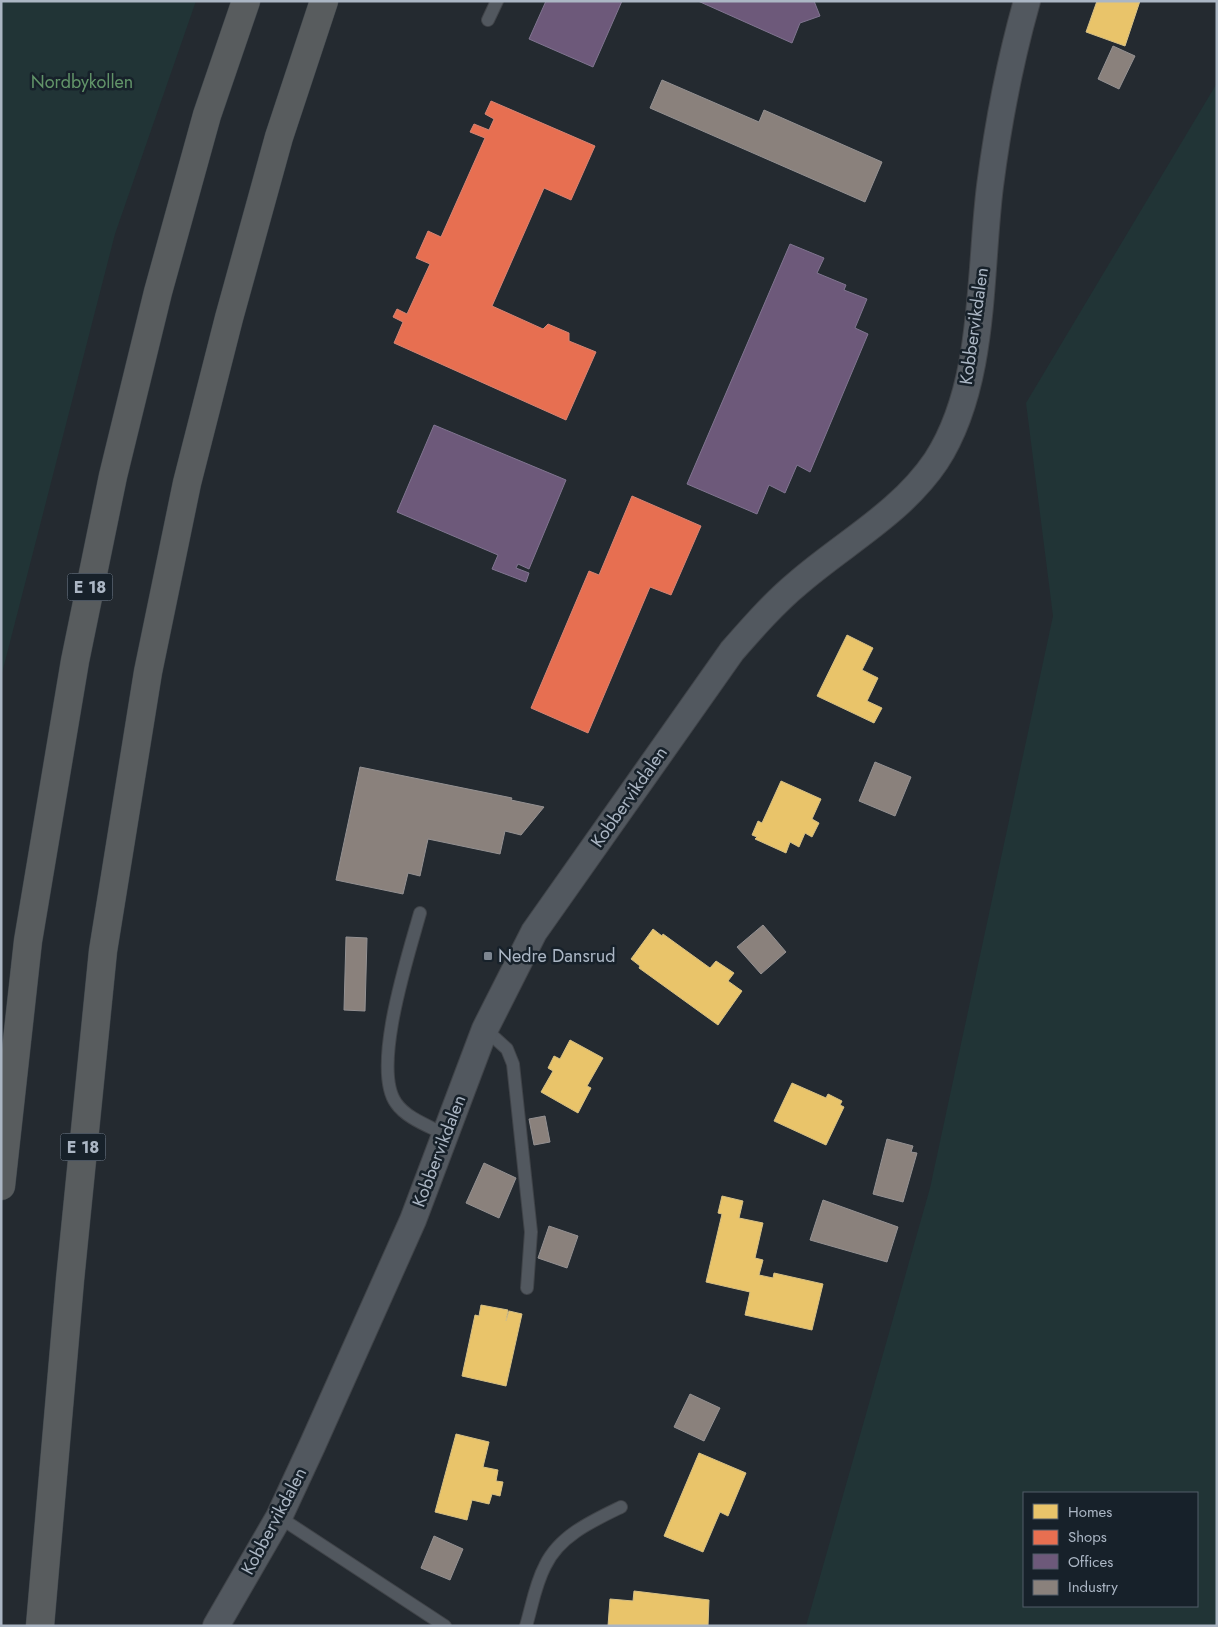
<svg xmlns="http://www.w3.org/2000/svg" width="1218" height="1627" viewBox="0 0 1218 1627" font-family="Jost,sans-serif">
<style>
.green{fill:#213436;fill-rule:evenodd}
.homes{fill:#e9c46a;stroke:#d6c085}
.shops{fill:#e76f51;stroke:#d58474}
.offices{fill:#6d597a;stroke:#807590}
.industry{fill:#8a817c;stroke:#949192}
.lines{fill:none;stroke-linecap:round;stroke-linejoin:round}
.service-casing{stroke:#404449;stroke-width:14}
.minor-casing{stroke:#404449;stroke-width:28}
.motorway-casing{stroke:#3f464c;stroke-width:29}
.service{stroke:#52585f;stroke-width:12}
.minor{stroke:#52585f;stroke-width:26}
.motorway{stroke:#585c5e;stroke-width:28}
.poi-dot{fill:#7c8590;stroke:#17212a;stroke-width:2}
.labels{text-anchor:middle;stroke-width:5;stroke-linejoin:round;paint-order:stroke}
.shield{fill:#17212a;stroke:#7f8996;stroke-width:1}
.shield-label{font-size:16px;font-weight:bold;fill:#abb6c4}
.park-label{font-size:18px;fill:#629469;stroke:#17212a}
.street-label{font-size:18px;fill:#abb6c4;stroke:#17212a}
.poi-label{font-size:18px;fill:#abb6c4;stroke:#17212a;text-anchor:start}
</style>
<rect width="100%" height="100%" fill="#242a30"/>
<!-- green -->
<path class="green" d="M1 1H196L115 234 1 677Z
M1217 83V1626H806L930 1188 1053 616 1026 403ZM1024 1493H1197V1606H1024Z"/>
<!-- homes -->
<path class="homes" d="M1097 1H1140L1125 46 1086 32Z
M847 635 873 648 862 670 878 678 867 701 882 708 874 723 817 696Z
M781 781 821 799 812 819 819 823 812 837 805 833 799 847 790 842 786 853 755 839 757 837 752 835 758 821 762 823Z
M653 929 662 936 663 934 710 968 716 961 734 973 728 981 742 991 718 1025 639 968 640 966 631 959Z
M570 1040 603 1058 587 1086 591 1088 578 1113 541 1092 553 1071 548 1068 554 1056 560 1059Z
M792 1083 826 1098 828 1094 842 1101 840 1105 844 1107 826 1145 774 1121Z
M722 1196 743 1201 739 1218 763 1223 755 1258 763 1260 759 1275 773 1278 774 1273 823 1284 812 1330 745 1315 750 1292 706 1282 722 1214 718 1213Z
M481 1305 508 1310 506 1321 509 1311 522 1314 506 1386 462 1376 475 1315 479 1316Z
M456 1434 489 1442 483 1467 498 1470 496 1481 503 1482 500 1496 492 1494 489 1504 472 1500 467 1520 435 1512Z
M699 1453 746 1473 728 1516 720 1512 703 1552 664 1536Z
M634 1591 709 1600 708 1626H608L610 1599 633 1601Z"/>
<!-- shops -->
<path class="shops" d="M491 101 595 146 571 200 544 188 492 306 543 329 548 324 569 333V341L596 352 566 420 394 343 403 322 393 317 397 309 407 314 430 264 416 258 428 231 441 237 485 138 470 132 474 124 489 130 494 119 485 114Z
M632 496 701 526 671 595 650 587 588 733 531 708 589 571 599 575Z"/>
<!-- offices -->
<path class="offices" d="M546 1H622L593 67 529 39Z
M698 1H814L820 16 800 23 792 43Z
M790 244 824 258 817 273 846 285 844 290 867 299 855 328 868 334 810 472 797 465 785 493 769 485 757 514 687 484Z
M434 425 566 480 529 569 518 564 516 568 529 573 526 582 492 569 498 555 397 512Z"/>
<!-- industry -->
<path class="industry" d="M1113 46 1135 56 1119 89 1098 79Z
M662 80 759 122 764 110 882 162 865 202 650 108Z
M875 762 911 777 895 816 859 801Z
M360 767 512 798 511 800 544 807 521 835 505 831 500 854 428 839 420 876 408 873 403 894 336 880Z
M763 925 786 952 761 974 737 947Z
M346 937 367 938 365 1011 344 1010Z
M545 1116 550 1142 534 1145 529 1119Z
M887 1139 913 1146 911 1152 917 1153 903 1202 873 1194Z
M484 1163 516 1178 499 1218 466 1203Z
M823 1200 898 1227 887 1262 810 1240Z
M549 1226 578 1236 567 1268 538 1258Z
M690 1394 720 1408 704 1441 674 1427Z
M434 1536 463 1549 450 1580 421 1568Z"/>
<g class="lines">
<defs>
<path id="service" d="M488 20 497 1
M420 913C409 953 371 1068 396 1103 406 1118 429 1126 444 1134
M485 1029 507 1049 513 1064 531 1232 527 1288
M279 1517 445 1626
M526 1626C532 1606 535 1585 545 1566 559 1536 592 1521 621 1507"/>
<path id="minor" d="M216 1626 279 1517 312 1446 413 1220 485 1029 534 932 732 651C753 627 774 603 798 583 844 543 901 513 936 461 986 384 979 274 990 186 998 124 1010 61 1027 1"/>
<path id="motorway" d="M1 1186 28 941 75 661 113 476 158 292 207 115 246 1
M40 1626 70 1280 103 951 148 672 187 483 229 318 279 137 324 1"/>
</defs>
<!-- service casing -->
<use href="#service" class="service-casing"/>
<!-- minor casing -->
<use href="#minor" class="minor-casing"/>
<!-- motorway casing -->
<use href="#motorway" class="motorway-casing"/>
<!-- service -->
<use href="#service" class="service"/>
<!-- minor -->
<use href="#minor" class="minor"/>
<!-- motorway -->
<use href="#motorway" class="motorway"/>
</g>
<!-- markers -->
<rect class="poi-dot" x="483" y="951" width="10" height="10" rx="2.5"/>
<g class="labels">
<!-- shield labels -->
<g class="shield">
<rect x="67.5" y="573.5" width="45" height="27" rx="4"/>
<rect x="60.5" y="1133.5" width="45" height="27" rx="4"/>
</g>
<g class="shield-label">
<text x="90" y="593">E 18</text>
<text x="83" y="1153">E 18</text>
</g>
<!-- park labels -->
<g class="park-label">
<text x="82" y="88">Nordbykollen</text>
</g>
<!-- street labels -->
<g class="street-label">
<text transform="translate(974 326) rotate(-82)" y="6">Kobbervikdalen</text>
<text transform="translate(629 797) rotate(-55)" y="6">Kobbervikdalen</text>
<text transform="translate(439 1151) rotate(-69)" y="6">Kobbervikdalen</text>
<text transform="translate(274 1521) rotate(-62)" y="6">Kobbervikdalen</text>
</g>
<!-- poi labels -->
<g class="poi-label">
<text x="498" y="962">Nedre Dansrud</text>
</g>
</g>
<!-- border -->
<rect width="1218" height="1627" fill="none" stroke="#abb6c4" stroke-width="5"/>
<!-- legend -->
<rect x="1023" y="1492" width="175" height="115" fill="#17212a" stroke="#525d68"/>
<rect x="1033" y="1504" width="25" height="15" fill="#e9c46a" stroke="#525d68"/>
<text x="1068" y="1517" font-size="15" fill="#abb6c4">Homes</text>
<rect x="1033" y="1530" width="25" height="15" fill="#e76f51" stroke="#525d68"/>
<text x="1068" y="1542" font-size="15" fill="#abb6c4">Shops</text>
<rect x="1033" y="1554" width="25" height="15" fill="#6d597a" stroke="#525d68"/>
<text x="1068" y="1567" font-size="15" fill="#abb6c4">Offices</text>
<rect x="1033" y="1580" width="25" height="15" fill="#8a817c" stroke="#525d68"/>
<text x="1068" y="1592" font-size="15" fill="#abb6c4">Industry</text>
</svg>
